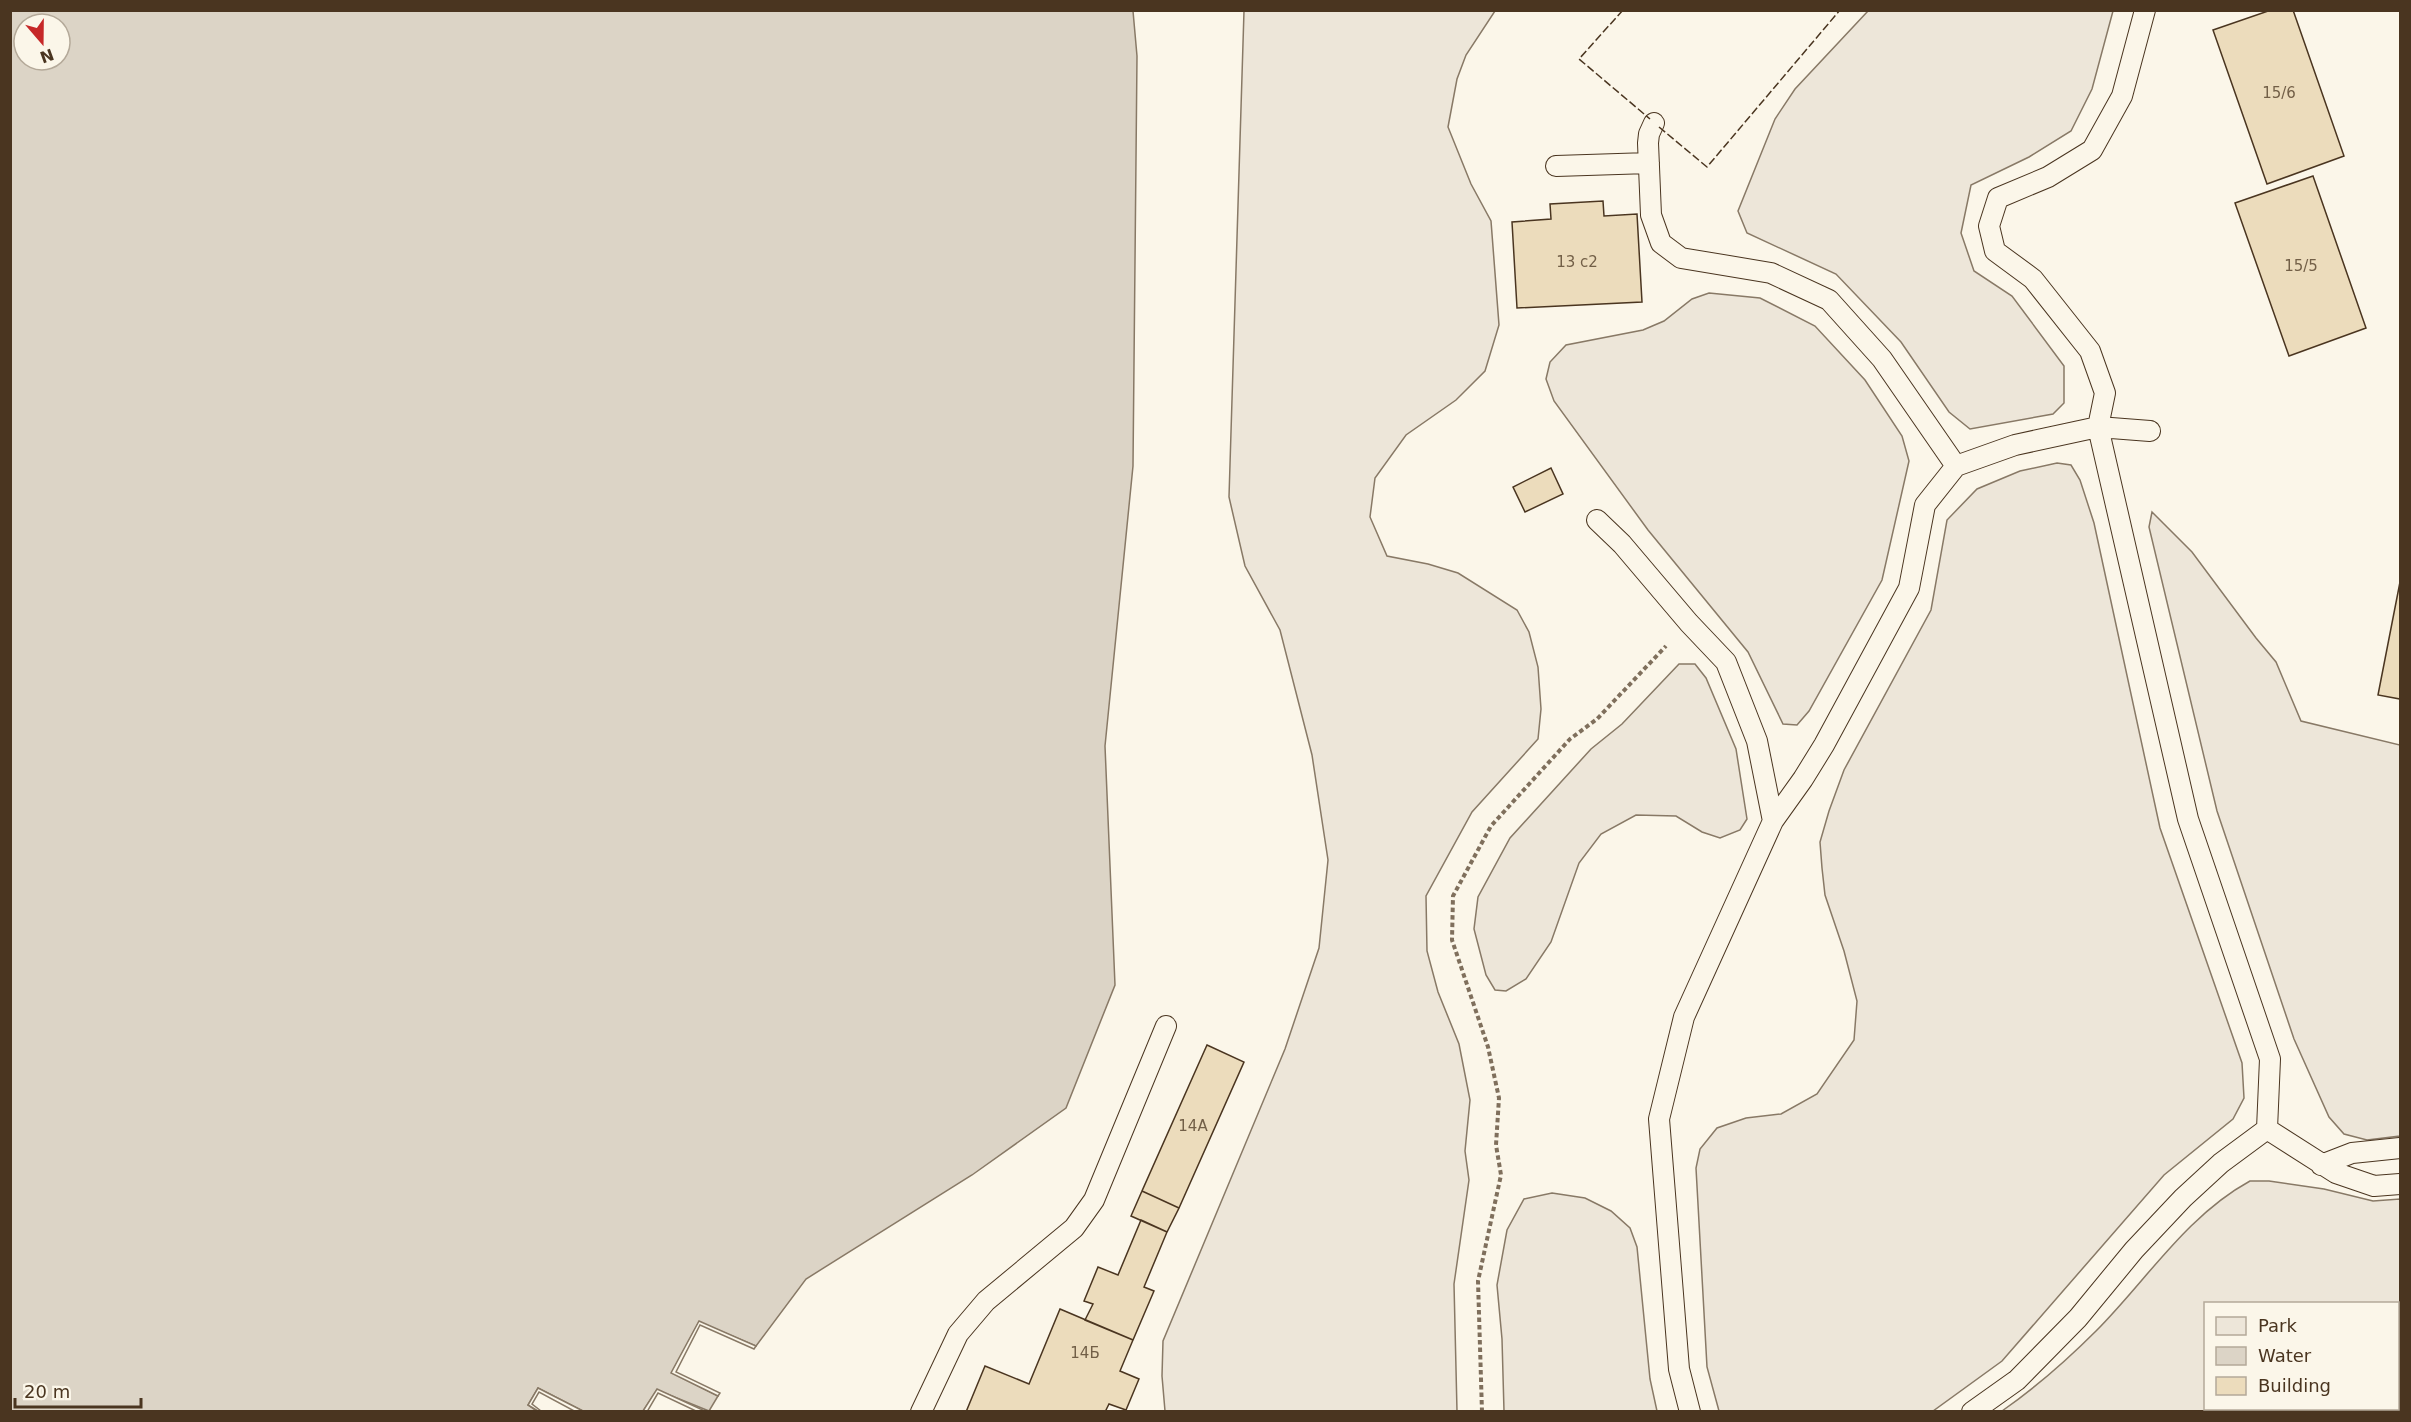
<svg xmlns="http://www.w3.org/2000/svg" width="2411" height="1422" viewBox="0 0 2411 1422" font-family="'DejaVu Sans',sans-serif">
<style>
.green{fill:#ede6d9;stroke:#887966;stroke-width:1.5;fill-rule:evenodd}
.water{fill:#dcd4c6;stroke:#887966;stroke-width:1.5;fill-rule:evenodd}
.pier{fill:#fbf6e9;stroke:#887966;stroke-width:1.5}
.building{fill:#ecdcbc;stroke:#4a3520;stroke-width:1.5}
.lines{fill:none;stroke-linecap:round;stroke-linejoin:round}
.lane-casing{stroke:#4a3520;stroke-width:22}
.path{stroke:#7f6f5c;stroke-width:4;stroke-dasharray:4.5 3;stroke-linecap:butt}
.lane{stroke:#fbf6e9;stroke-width:20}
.fence{stroke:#4a3520;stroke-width:1.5;stroke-dasharray:8 3;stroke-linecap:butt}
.labels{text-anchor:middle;stroke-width:4.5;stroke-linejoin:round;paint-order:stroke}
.number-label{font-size:15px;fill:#725f47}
</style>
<rect width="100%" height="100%" fill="#fbf6e9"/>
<!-- green -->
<path class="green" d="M1244 11H1495L1466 55 1457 79 1448 127 1471 184 1491 221 1499 325 1485 371 1456 400 1406 435 1375 478 1370 517 1387 556 1428 564 1458 573 1517 610 1529 632 1538 667 1541 709 1538 739 1472 812 1426 896 1427 951 1438 992 1459 1044 1470 1100 1465 1151 1469 1180 1454 1284 1457 1411H1165L1162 1376 1163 1341 1285 1049 1319 948 1328 860 1312 755 1280 630 1245 566 1229 497Z
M1868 11H2113L2092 89 2071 131 2029 157 1971 185 1961 233 1974 271 2012 296 2064 366V403L2053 414 1970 429 1949 412 1901 342 1836 274 1747 233 1738 211 1775 119 1795 89Z
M1709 293 1760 298 1815 326 1865 380 1902 436 1909 461 1882 580 1809 711 1797 725 1783 724 1748 652 1648 530 1554 401 1546 379 1550 362 1566 345 1643 330 1664 321 1692 299Z
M2057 463 2071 465 2080 480 2094 523 2160 828 2242 1063 2244 1098 2233 1119 2164 1175 2002 1361 1933 1411H1719L1707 1367 1696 1168 1700 1149 1717 1128 1746 1118 1781 1114 1817 1094 1854 1040 1857 1001 1844 951 1825 895 1822 868 1820 842 1829 811 1844 770 1931 610 1947 520 1977 489 2020 471Z
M2152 512 2192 552 2256 638 2276 662 2301 721 2400 745V1136L2367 1140 2344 1134 2329 1117 2294 1039 2217 811 2149 527Z
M1679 664H1695L1706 678 1736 749 1747 819 1740 830 1720 838 1702 832 1676 816 1636 815 1601 834 1579 863 1551 942 1526 979 1506 991 1495 990 1486 975 1474 929 1478 897 1510 838 1591 749 1622 724Z
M2250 1181H2269L2324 1189 2373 1201 2400 1199V1411H2002C2035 1388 2067 1360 2096 1331 2146 1281 2186 1216 2250 1181ZM2206 1304H2398V1408H2206Z
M1552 1193 1585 1198 1611 1211 1630 1228 1637 1247 1650 1379 1657 1411H1504L1502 1339 1497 1285 1507 1230 1524 1199Z"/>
<!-- water -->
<path class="water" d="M10 11H1133L1137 56 1133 466 1105 746 1115 985 1066 1108 972 1175 806 1279 756 1346 699 1322 672 1373 718 1396 709 1411 657 1390 643 1411H583L538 1388 528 1405 538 1412 11 1411ZM24 24H60V60H24Z"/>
<!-- pier -->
<path class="pier" d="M699 1321 756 1346 754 1349 700 1325 676 1372 720 1393 718 1396 671 1373Z
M538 1388 583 1411 576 1412 539 1392 532 1404 541 1411H538L528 1405Z
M657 1389 705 1411 698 1412 658 1393 647 1412 643 1411Z"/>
<!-- building -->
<path class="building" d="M2271 10H2293L2344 156 2267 184 2213 30Z
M2313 176 2366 328 2289 356 2235 203Z
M1603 201 1604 216 1637 214 1642 302 1517 308 1512 222 1551 219 1550 204Z
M1551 468 1563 494 1525 512 1513 487Z
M2400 582V699L2378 695Z
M1207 1045 1244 1062 1179 1208 1142 1191Z
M1142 1191 1179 1208 1167 1232 1131 1216Z
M1141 1220 1167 1232 1144 1287 1154 1291 1133 1340 1085 1320 1093 1304 1084 1301 1098 1267 1118 1275Z
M1060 1309 1133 1340 1120 1371 1139 1379 1126 1410 1109 1404 1105 1412H966L985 1366 1029 1384Z"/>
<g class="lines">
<defs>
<path id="lane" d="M2145 10 2122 96 2092 150 2048 177 1998 198 1989 226 1995 251 2033 279 2090 351 2105 393 2098 427 2150 431
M1654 123 1649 134 1648 143 1651 215 1661 243 1681 258 1771 273 1829 300 1882 359 1956 466
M1556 166 1649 163
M1597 520 1622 544 1689 623 1726 662 1757 741 1773 821
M2321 1165 2352 1153 2400 1148
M921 1412 958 1334 986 1301 1074 1228 1094 1200 1166 1026
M1690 1412 1679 1369 1659 1119 1684 1017 1773 821 1803 779 1824 745 1909 588 1925 505 1956 466 2015 445 2098 427 2188 819 2270 1059 2267 1129
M1972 1412 2017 1380 2078 1318 2134 1250 2183 1198 2221 1163 2267 1129 2336 1173 2374 1186 2400 1184"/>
</defs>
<!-- lane casing -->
<use href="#lane" class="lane-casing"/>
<!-- path -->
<path class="path" d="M1482 1412 1478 1281 1501 1175 1496 1145 1499 1098 1488 1047 1452 940 1453 896 1491 826 1570 739 1597 719 1666 646"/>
<!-- lane -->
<use href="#lane" class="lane"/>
<!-- fence -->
<path class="fence" d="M1623 10 1579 59 1650 119
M1659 127 1707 167 1840 10"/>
</g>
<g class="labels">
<!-- number labels -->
<g class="number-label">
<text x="2279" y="98">15/6</text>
<text x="1577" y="267">13 с2</text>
<text x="2301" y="271">15/5</text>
<text x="1193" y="1131">14А</text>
<text x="1085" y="1358">14Б</text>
</g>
</g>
<!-- border -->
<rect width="2411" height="1422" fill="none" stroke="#4a3520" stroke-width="24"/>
<!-- legend -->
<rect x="2204" y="1302" width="195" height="108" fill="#fbf6e9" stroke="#b4a999" stroke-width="1.5"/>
<rect x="2216" y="1317" width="30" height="18" fill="#ede6d9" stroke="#b4a999" stroke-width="1.5"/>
<text x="2258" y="1332" font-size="18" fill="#4a3520">Park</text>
<rect x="2216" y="1347" width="30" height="18" fill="#dcd4c6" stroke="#b4a999" stroke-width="1.5"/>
<text x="2258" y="1362" font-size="18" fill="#4a3520">Water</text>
<rect x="2216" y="1377" width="30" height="18" fill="#ecdcbc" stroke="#b4a999" stroke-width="1.5"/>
<text x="2258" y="1392" font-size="18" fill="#4a3520">Building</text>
<!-- north arrow -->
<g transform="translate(42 42) rotate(160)"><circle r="28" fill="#fbf6e9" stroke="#b4a999" stroke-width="1.5"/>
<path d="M0-4.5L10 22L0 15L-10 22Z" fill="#c62828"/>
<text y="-9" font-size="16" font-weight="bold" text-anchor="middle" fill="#4a3520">N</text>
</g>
<!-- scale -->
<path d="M15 1398v9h126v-9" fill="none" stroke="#4a3520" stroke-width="3"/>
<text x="24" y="1398" font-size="18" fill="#4a3520" stroke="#fbf6e9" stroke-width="4.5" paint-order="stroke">20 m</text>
</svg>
